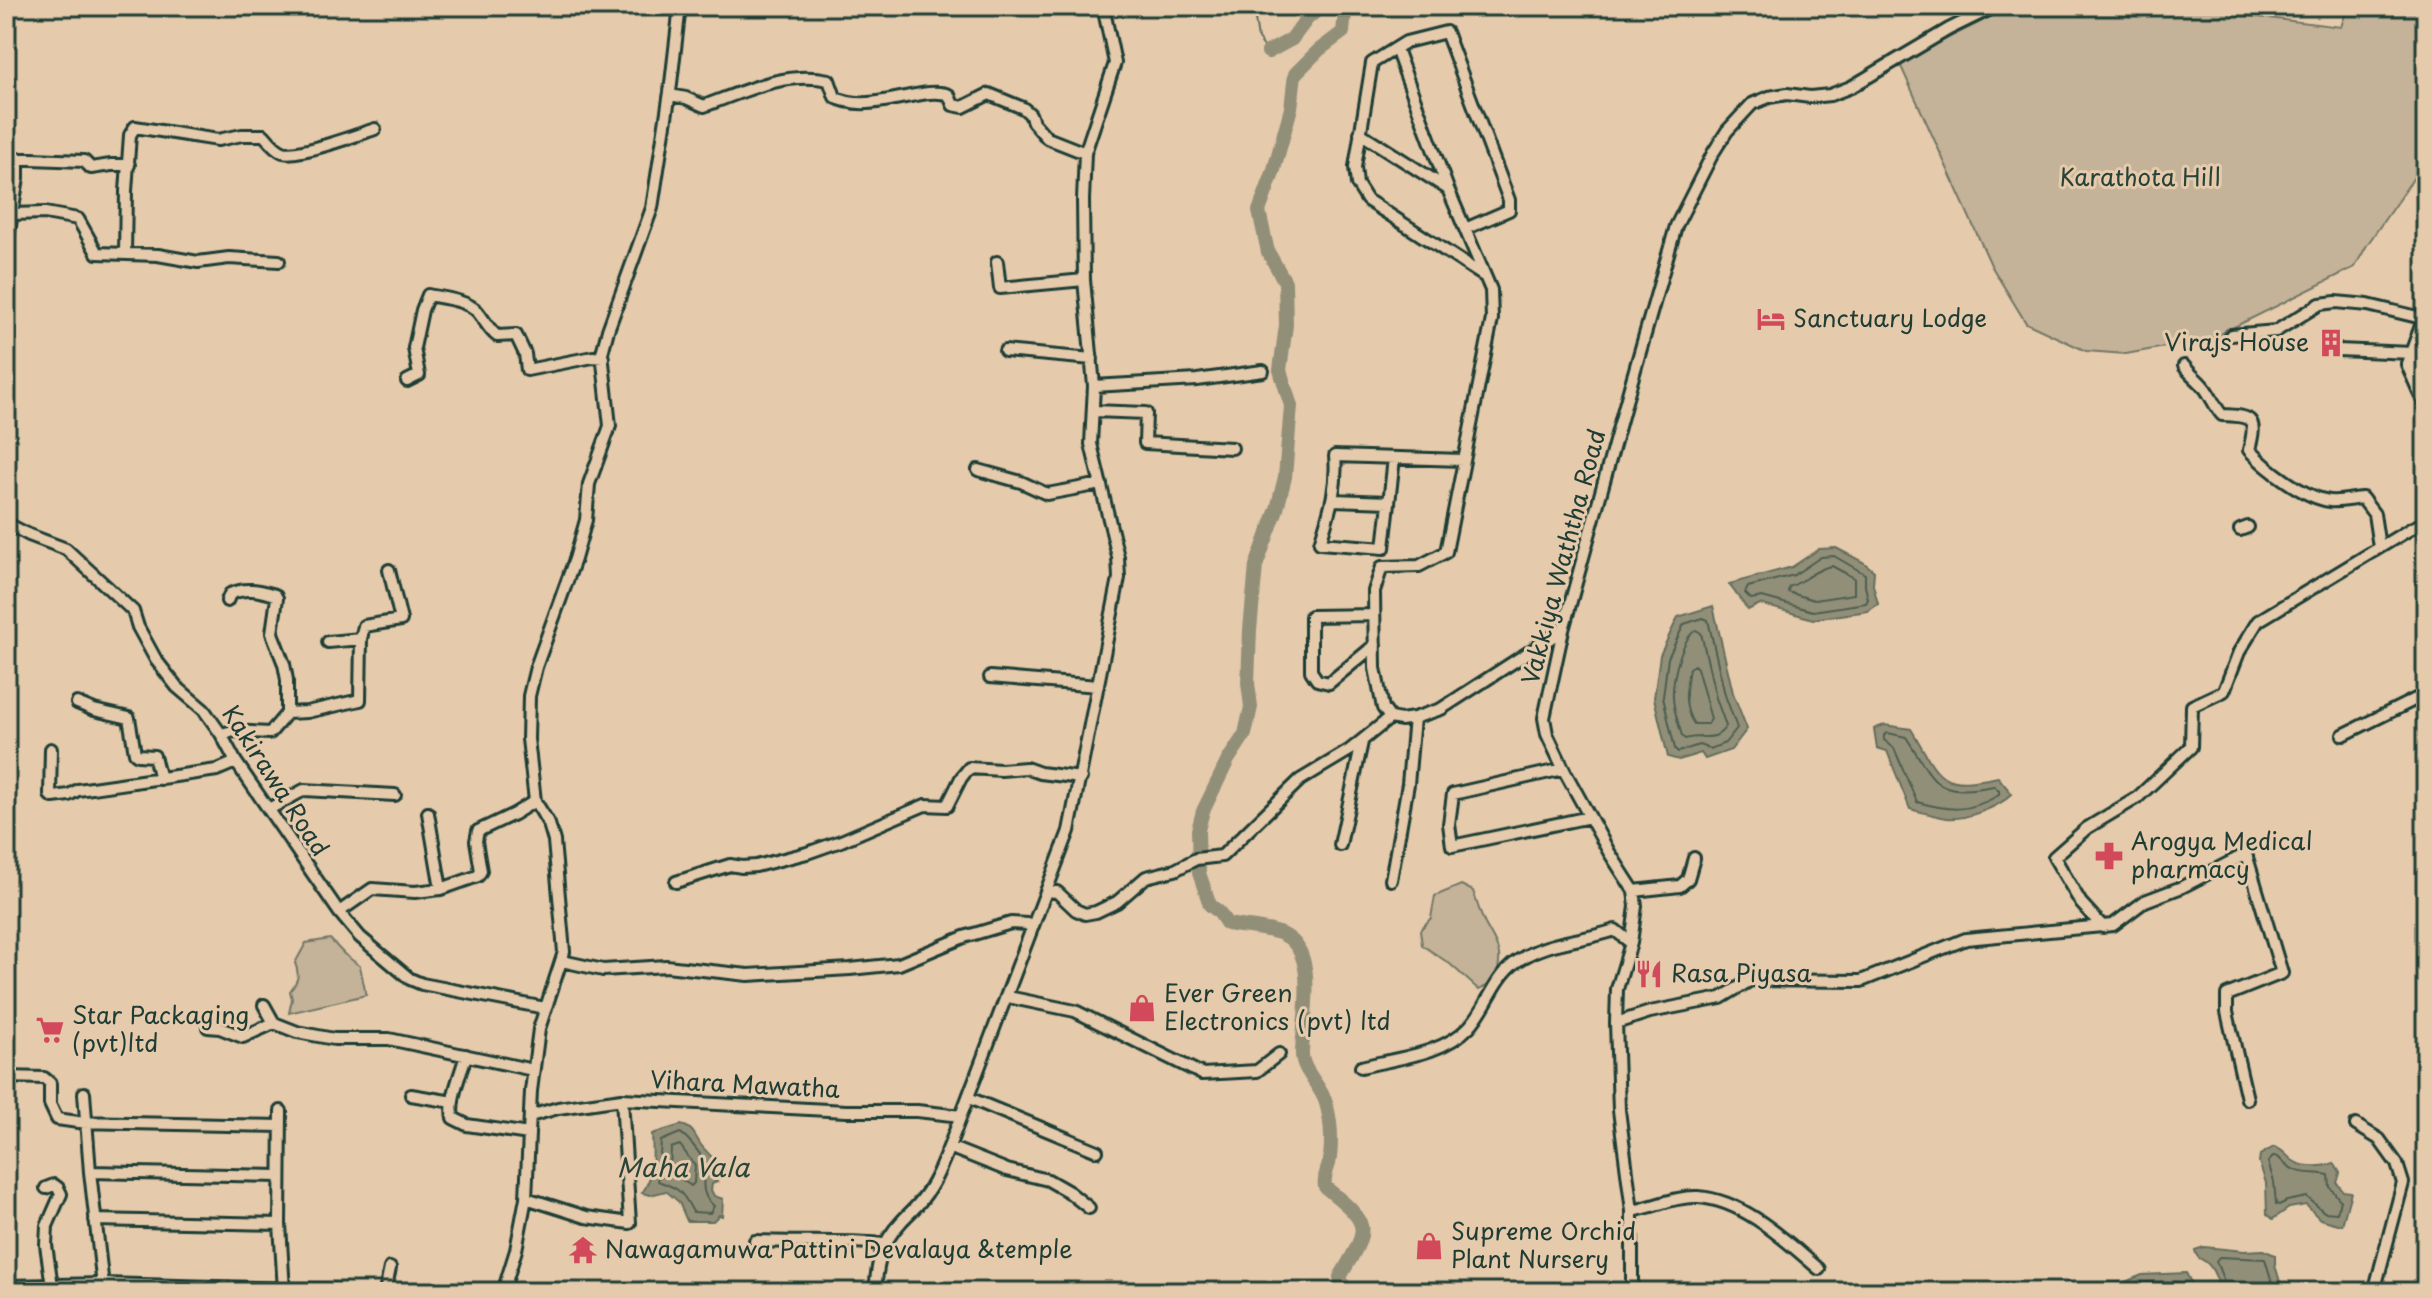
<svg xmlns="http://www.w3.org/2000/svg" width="2432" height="1298" viewBox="0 0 2432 1298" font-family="'Playpen Sans',sans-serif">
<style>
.green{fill:#c4b299;stroke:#727866;stroke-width:2}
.water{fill:#928f79;stroke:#646e5d;stroke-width:2}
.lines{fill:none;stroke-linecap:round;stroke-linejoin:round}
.shore{stroke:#4d5e50;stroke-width:2}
.stream{stroke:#646e5d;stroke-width:2}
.river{stroke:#928f79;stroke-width:14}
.minor-casing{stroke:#1f3d34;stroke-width:16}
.major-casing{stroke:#1f3d34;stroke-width:20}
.minor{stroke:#e5caac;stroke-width:10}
.major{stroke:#e5caac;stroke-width:14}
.labels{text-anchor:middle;stroke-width:6;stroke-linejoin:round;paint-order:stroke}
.park-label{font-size:24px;fill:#274339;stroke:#e5caac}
.poi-label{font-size:24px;fill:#1f3d34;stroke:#e5caac;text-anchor:start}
.street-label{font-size:24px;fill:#1f3d34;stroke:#e5caac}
.water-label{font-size:26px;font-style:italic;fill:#2a453b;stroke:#e5caac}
</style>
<rect width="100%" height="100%" fill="#e5caac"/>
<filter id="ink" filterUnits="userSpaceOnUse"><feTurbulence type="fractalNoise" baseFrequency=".0125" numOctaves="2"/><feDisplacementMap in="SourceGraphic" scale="16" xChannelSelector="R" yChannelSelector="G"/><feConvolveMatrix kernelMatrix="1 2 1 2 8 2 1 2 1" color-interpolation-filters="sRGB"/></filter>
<g filter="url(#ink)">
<!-- green -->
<path class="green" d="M2013 6H2232L2235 14 2341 27 2348 6H2426V160L2367 245 2355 267 2210 339 2126 354 2086 351 2026 323 1992 267 1899 62Z
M1461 885 1473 891C1477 902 1480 914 1485 924 1498 948 1504 952 1495 981L1479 990 1450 964 1422 945 1420 930 1431 918 1435 896Z
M330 939 344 954 360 966 366 995 289 1013 292 999 290 991C298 981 300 975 295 963L306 943Z"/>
<!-- water -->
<path class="water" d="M1836 548 1863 562 1874 571 1873 585 1878 604 1868 611 1813 619 1760 604 1748 610 1729 584 1792 567 1819 549Z
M1713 606 1733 693 1747 729 1731 750 1705 759 1701 753 1679 760 1668 757 1654 698 1660 655 1678 617Z
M1884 725 1911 729C1940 777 1937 790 1998 777L2012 794C1999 807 1966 820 1947 818 1935 816 1922 812 1910 809L1887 751 1877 748 1874 729Z
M681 1125C694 1128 694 1135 701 1145 708 1154 718 1163 726 1171L713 1174 711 1177 717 1182 712 1184 711 1190 714 1196 723 1199 722 1216 719 1215 713 1221H687L679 1202 666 1191 650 1195 642 1193C655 1175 653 1155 652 1134Z
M2274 1147C2285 1150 2286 1157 2295 1162 2305 1168 2324 1167 2334 1163L2340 1173 2337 1183 2343 1191 2351 1192 2342 1225 2320 1219 2306 1205 2289 1208 2273 1219 2267 1214 2266 1183 2259 1162 2260 1155Z
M2204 1247 2244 1251 2263 1250 2275 1255V1265L2283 1292H2222C2218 1284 2215 1271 2209 1265 2202 1257 2197 1261 2195 1250Z
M2186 1273 2196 1292H2102L2103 1284 2125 1282 2142 1275Z"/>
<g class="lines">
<!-- shore -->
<path class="shore" d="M1834 556 1865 574V586L1868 599 1866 603 1813 611 1762 597 1751 599 1745 593 1748 587 1794 575 1821 557Z
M1832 566 1854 578V594L1814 600 1788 592 1789 587C1804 582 1816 568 1832 566Z
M1703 618 1708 620 1725 695 1737 728 1725 743 1710 749 1699 745 1678 752 1675 749 1663 697 1668 658 1684 624Z
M1696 630 1701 633 1716 698 1726 726C1714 744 1705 733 1685 739L1682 736C1679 724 1673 710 1673 697 1672 680 1681 639 1696 630Z
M1694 665 1697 668 1711 719 1708 724H1694C1682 707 1686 688 1689 668Z
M1888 733 1906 737C1936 783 1934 797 1994 786L1999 791V795C1968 813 1950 811 1917 802L1894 748 1884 740V735Z
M680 1133C689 1137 701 1156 708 1165 702 1179 700 1195 714 1206L710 1213 693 1212C682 1191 680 1189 658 1181L661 1141Z
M680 1145 695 1166 694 1183 691 1186 670 1171 671 1148Z
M2274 1156 2278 1157C2296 1177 2305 1171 2329 1175L2330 1187 2340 1200 2337 1213 2324 1212 2307 1197 2287 1201 2279 1205 2276 1204 2274 1182 2268 1162Z
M2111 1292 2127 1290 2144 1283 2179 1282 2185 1292
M2228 1292 2216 1261 2219 1257 2265 1259 2275 1292"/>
<!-- stream -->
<path class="stream" d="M1264 6 1255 19 1258 39 1268 52"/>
<!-- river -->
<path class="river" d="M1333 6 1345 12 1343 32 1319 50 1295 74 1291 108 1273 173 1259 211 1268 252 1285 282 1286 325 1280 370 1291 406 1285 477 1277 509 1256 566 1250 630 1248 683 1251 707 1245 734 1228 760 1203 811 1198 830 1199 873 1210 905 1219 912 1227 924C1244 927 1266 928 1282 934 1321 951 1302 1021 1302 1054 1302 1071 1322 1087 1326 1103 1331 1120 1332 1140 1330 1158 1329 1171 1323 1171 1325 1187 1372 1225 1370 1226 1340 1277L1346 1292
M1268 52 1292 39 1307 19 1322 6"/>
<defs>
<path id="minor" d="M1396 49 1448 189
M670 95 686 98 704 106C745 91 785 71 829 80L835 97C869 116 925 84 949 95L953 105 963 107 989 94 1023 108 1030 114 1033 122 1047 138 1085 153 1083 200 1084 280 1094 386 1091 444 1118 557 1119 578 1069 831 949 1147C942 1164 935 1183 923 1198 917 1207 908 1214 901 1222 881 1243 877 1264 875 1292
M1360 133 1448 189 1465 229
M1085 153 1115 63 1103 6
M6 158 84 161 91 168 111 165H129
M6 209 13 214 45 213 78 219 97 253 158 255 198 262 229 258 279 261
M6 249 18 178V158
M125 254 126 191 130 135 135 127 218 140 242 135H264C269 141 275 149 283 152 298 157 357 135 375 129
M997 262 1000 288 1084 280
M2231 335 2276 331 2320 304 2336 302 2368 305 2426 319
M2337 350 2413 353
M1005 351 1092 359
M2184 366C2190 374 2197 379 2203 386 2211 395 2214 406 2222 415 2254 416 2257 419 2249 450 2266 468 2304 498 2330 501 2340 502 2351 499 2362 498L2374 514 2379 547
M407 381 419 375 414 348 422 310 428 295C443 298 466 300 477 311 484 319 488 329 497 336L516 335 525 354 527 370 593 357 603 358
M1094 386 1197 380 1263 371
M1094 411 1146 413 1145 443 1232 448
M1394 458 1384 548 1320 543C1329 513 1338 487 1335 456L1463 460
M978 470 1021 482 1047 494 1101 484
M1333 500 1389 502
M6 523 29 535 66 549 133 611 138 627 156 660 177 687 204 710 221 734 236 762 339 912 360 937 410 979 422 984 545 1008
M2240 530 2248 527
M227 601 230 594C245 587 259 590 275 595L277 598 272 633 284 664 287 680V713
M1374 615 1311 616V671L1317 680 1329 683 1375 645
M361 639 364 626 401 620 389 570
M990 677 1098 686
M77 703 94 710 129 718 135 753 138 755 154 756 160 779
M1390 718 1383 708 1375 668 1374 591 1382 567 1419 566 1446 552 1492 319 1491 290 1465 229 1509 210V200L1446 32 1406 42 1372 63 1355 167 1357 184 1367 200 1484 276
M221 734 233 731 270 733 287 713 307 712 360 700 361 639 328 642
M2343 735 2426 694
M51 749 50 795 53 797 69 795 78 790 217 770 236 762
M1563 769 1453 794 1449 824 1452 846 1590 817
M269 809 304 790 395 795
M428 813 441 889
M1340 845 1362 742
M1391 880 1408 784 1414 718
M676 882 730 865 742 867 756 866 807 853 841 841 925 805 947 806 961 778 969 768 1001 770 1026 768 1040 773 1081 778
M1046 891 1057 892 1076 910 1085 914 1096 912 1117 902 1146 877 1175 870 1196 859 1222 856 1300 780 1350 750 1390 718 1401 720 1414 718 1441 709 1563 630
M1634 891 1680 886 1688 879 1694 858
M339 912 372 889 415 892 441 889 478 876 481 871 476 841 478 831 514 814 535 801
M2103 927 2081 903 2054 857 2087 828 2137 798 2191 747 2192 706 2224 691 2239 652 2258 621 2412 528 2426 522
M562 961 603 970 666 966 748 975 850 969 899 964 964 937 1011 923 1027 924 1031 928
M1008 997 1075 1011 1202 1074 1257 1071 1279 1054
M264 1005 274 1023 297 1032 334 1039H389L533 1070
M1616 1023 1650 1012 1721 998 1751 980 1861 981 1966 939 2113 925 2145 901 2182 887 2246 854 2282 973 2227 995V1012L2247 1099
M208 1027 220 1028 243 1037 274 1023
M466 1055C461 1074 449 1099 453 1118L467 1125 529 1134
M1361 1067C1397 1058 1442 1055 1469 1027 1487 1008 1494 978 1516 962 1547 940 1581 942 1615 930L1631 943
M6 1077 44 1078 50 1083V1104L57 1119 78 1122 281 1126
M84 1093 90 1172 103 1286
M411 1095 453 1102
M969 1098 1097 1151
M281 1111 280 1224 284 1291
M530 1116 558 1108 622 1099 846 1111H917L961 1116
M2356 1125 2379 1139 2397 1164 2403 1183 2374 1292
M949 1147 1007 1170 1048 1180 1069 1192 1089 1208
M90 1172 279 1176
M46 1188 54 1185 58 1188 61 1194 47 1226 46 1245 52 1286
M526 1198 586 1217 630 1223 622 1099
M1632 1211C1654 1207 1676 1196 1698 1197 1744 1200 1786 1241 1819 1269
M95 1220 280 1224
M755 1241C799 1243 841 1240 884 1244
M385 1292 390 1268
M503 1292 516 1250 526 1198 531 1091 539 1029 564 952 554 841 549 824 535 801 528 739 529 696 536 667 575 559 586 520 589 484 610 426 602 353 608 330 652 208 670 92 680 6
M1632 1292V1211L1619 1110 1616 1023 1617 989 1631 943 1636 906 1634 891 1609 852 1565 772 1547 734 1544 718 1563 630 1630 387 1676 226 1713 153 1727 131 1752 104 1769 97 1787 94 1810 97 1830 95 1851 87 1949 29 1996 6"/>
<path id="major" d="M2426 318 2409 364 2426 403
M6 1288 103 1286 334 1292"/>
</defs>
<!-- minor casing -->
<use href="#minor" class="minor-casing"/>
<!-- major casing -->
<use href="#major" class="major-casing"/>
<!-- minor -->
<use href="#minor" class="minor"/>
<!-- major -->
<use href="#major" class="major"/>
</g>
</g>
<!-- icons -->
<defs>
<symbol id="hotel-bare" viewBox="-9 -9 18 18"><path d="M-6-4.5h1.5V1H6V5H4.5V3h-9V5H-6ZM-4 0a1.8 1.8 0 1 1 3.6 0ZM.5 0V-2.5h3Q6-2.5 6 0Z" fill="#d1495b" stroke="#e5caac" stroke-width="2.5" paint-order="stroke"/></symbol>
<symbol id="building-bare" viewBox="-9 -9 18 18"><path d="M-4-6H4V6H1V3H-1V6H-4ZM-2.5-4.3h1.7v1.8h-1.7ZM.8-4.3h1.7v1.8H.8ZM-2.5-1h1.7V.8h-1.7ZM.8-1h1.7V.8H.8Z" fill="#d1495b" stroke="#e5caac" stroke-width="2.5" paint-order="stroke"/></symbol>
<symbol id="pharmacy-bare" viewBox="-9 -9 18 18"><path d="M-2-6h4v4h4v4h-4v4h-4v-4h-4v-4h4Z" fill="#d1495b" stroke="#e5caac" stroke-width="2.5" paint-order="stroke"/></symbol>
<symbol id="restaurant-bare" viewBox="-9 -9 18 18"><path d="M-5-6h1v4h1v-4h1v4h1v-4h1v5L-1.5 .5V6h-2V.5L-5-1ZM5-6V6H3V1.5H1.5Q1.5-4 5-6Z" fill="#d1495b" stroke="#e5caac" stroke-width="2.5" paint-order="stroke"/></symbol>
<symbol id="shop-bare" viewBox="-9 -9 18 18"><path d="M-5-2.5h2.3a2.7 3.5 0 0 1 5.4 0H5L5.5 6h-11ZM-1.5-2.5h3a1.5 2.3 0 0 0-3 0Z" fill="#d1495b" stroke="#e5caac" stroke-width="2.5" paint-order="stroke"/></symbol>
<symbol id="supermarket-bare" viewBox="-9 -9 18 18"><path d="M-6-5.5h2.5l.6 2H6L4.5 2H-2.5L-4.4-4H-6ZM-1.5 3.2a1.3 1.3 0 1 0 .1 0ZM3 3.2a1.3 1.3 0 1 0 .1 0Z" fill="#d1495b" stroke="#e5caac" stroke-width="2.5" paint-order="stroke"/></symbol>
<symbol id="temple-bare" viewBox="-9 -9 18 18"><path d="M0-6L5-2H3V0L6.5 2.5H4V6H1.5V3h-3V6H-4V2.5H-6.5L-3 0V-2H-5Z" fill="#d1495b" stroke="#e5caac" stroke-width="2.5" paint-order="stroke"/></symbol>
</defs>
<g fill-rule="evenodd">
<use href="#hotel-bare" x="1751" y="299" width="40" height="40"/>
<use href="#building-bare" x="2311" y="323" width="40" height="40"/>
<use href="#pharmacy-bare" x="2089" y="836" width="40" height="40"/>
<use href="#restaurant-bare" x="1629" y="954" width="40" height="40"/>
<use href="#shop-bare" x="1122" y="988" width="40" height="40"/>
<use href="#supermarket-bare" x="30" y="1010" width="40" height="40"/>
<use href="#shop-bare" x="1409" y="1226" width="40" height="40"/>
<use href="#temple-bare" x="563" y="1230" width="40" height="40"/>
</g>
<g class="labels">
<!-- park labels -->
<g class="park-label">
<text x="2140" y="186">Karathota Hill</text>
</g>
<!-- poi labels -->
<g class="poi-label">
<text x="1793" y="327">Sanctuary Lodge</text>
<text x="2309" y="351" text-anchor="end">Virajs House</text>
<text x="2131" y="850">Arogya Medical<tspan x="2131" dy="28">pharmacy</tspan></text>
<text x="1671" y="982">Rasa Piyasa</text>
<text x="1164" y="1002">Ever Green<tspan x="1164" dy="28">Electronics (pvt) ltd</tspan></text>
<text x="72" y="1024">Star Packaging<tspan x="72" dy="28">(pvt)ltd</tspan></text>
<text x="1451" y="1240">Supreme Orchid<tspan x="1451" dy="28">Plant Nursery</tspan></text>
<text x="605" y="1258">Nawagamuwa Pattini Devalaya &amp;temple</text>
</g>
<!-- street labels -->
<g class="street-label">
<text transform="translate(1564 557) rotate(-75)" y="8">Vakkiya Waththa Road</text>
<text transform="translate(275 781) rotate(57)" y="8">Kakirawa Road</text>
<text transform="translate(745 1085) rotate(3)" y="8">Vihara Mawatha</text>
</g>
<!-- water labels -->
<g class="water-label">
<text x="683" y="1177">Maha Vala</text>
</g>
</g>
<!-- margin -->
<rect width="2432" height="1298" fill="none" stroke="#e5caac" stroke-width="32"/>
<rect x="16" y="16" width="2400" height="1266" fill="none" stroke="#1f3d34" stroke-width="3" filter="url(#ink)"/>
</svg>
